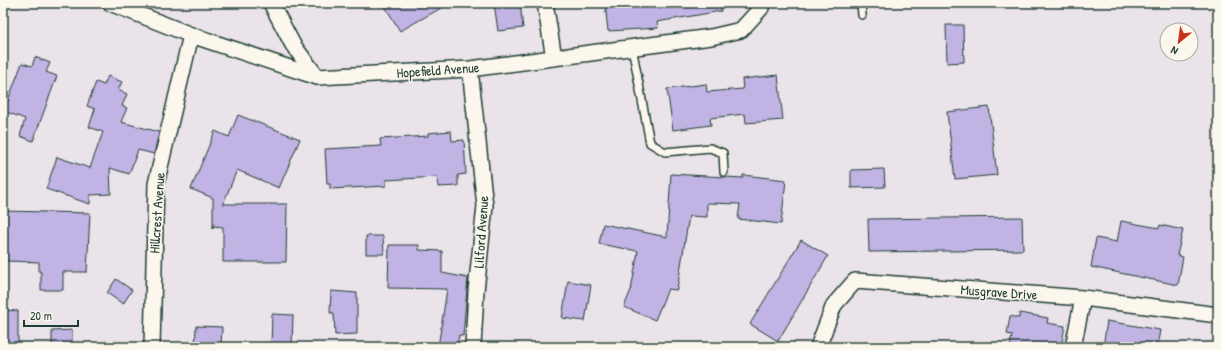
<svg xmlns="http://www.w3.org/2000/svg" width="1221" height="350" viewBox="0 0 1221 350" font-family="'Patrick Hand',sans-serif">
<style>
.building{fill:#c1b3e4;stroke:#1f3d34}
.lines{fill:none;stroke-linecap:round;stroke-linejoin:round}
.service-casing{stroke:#1f3d34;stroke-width:10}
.minor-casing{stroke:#1f3d34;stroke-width:18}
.service{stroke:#fbf7ec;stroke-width:7}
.minor{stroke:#fbf7ec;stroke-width:15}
.labels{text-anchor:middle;stroke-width:3;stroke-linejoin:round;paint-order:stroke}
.street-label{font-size:14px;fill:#1f3d34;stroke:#fbf7ec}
</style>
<rect width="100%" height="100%" fill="#eae3ea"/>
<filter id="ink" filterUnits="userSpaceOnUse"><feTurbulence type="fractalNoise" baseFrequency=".025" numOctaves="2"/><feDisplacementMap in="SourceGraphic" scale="8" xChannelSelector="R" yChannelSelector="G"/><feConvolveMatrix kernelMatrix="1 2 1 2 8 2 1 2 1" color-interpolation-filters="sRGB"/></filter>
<g filter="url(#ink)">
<!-- building -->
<path class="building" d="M383 3H450L400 31Z
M494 3H520L523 28 498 31Z
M605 3H721V11L657 22 658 28 608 31Z
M946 25H963L964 62 947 63Z
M35 57 50 63 46 72 57 76 33 141 20 136 25 119 4 111 22 63 32 66Z
M778 75 783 120 746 123 745 114 710 118 711 125 673 130 667 89 706 84 707 92 743 89 742 79Z
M108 76 122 82 118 90 127 94 122 106 127 108 121 122 159 132 154 154 138 150 129 174 110 168 111 194 90 195V204L46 189 57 157 90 168 103 132 89 127 95 109 87 106 96 82 104 85Z
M989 107 997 175 955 179 947 112Z
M238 115 300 139 279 188 237 170 223 204H287L286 262H223V227L213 226V228V198L191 189 215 131 229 137Z
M451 131 452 141 464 140 466 174 458 175V186L438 187 437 177 386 180V186L330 189V184H327L325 149 381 146 380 139 428 136V133Z
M884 169 885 187 851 188V170Z
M671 174 743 178V175L786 180 781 224 738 219 740 204 707 203V217L689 216 677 290 668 289 655 320 624 307 631 290 638 251 599 244 603 224 667 237Z
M3 211 90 213 87 272H63V290H41V272H39V262L6 261 7 233H3Z
M1022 217 1023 250 869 252 868 219Z
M1121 221 1159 228 1160 225 1183 230 1177 255 1183 257 1178 285 1091 267 1096 238 1117 242Z
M366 236H383L384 254H366Z
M801 240 828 256 778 341 750 324Z
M389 245H419V250L442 251V273L468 278 463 336 459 335 457 347H438L447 289 388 288Z
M116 279 132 290 123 304 107 293Z
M568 281 591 285 585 321 562 318Z
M331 291 357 293V334L335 335 334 313H330Z
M3 310 18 311V347H3Z
M1020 313 1048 318 1047 323 1065 326 1061 347H1010L1012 335 1007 334 1010 316 1019 318Z
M272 314 293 315 292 347H271Z
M1107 321 1160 330 1157 347H1103Z
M196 326 222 327 221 347H195Z
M72 330V347H52V331Z"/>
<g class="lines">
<defs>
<path id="service" d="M861 3 862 15
M632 47 650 143 665 152 710 148 723 153 724 172"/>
<path id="minor" d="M110 3 191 35 317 77 470 69 711 37 741 30 761 8V3
M271 3 293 45 317 77
M545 3 554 58
M470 69 485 206 476 291 473 347
M152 347 156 184 191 35
M818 347 834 305 855 281 1083 298 1218 315
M1073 347 1083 298"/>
</defs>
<!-- service casing -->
<use href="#service" class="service-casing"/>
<!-- minor casing -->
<use href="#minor" class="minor-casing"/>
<!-- service -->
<use href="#service" class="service"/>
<!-- minor -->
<use href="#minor" class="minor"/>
</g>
</g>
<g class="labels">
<!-- street labels -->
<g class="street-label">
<text transform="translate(438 70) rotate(-4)" y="5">Hopefield Avenue</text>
<text transform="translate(157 213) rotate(-86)" y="5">Hillcrest Avenue</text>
<text transform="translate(481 232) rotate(-86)" y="5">Lilford Avenue</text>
<text transform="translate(999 292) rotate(4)" y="5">Musgrave Drive</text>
</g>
</g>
<!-- margin -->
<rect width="1221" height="350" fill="none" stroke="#fbf7ec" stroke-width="16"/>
<rect x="8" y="8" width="1205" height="334" fill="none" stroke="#1f3d34" stroke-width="1.5" filter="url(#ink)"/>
<!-- north arrow -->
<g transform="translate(1179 42) rotate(209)"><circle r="19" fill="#fbf7ec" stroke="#a3ada2"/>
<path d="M0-3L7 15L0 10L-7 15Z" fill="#c8321e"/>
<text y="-6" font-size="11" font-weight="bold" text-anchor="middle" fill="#1f3d34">N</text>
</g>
<!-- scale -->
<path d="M24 320v6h54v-6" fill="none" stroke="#1f3d34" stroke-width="2"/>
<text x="30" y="320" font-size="12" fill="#1f3d34" stroke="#fbf7ec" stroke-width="3" paint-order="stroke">20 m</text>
</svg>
